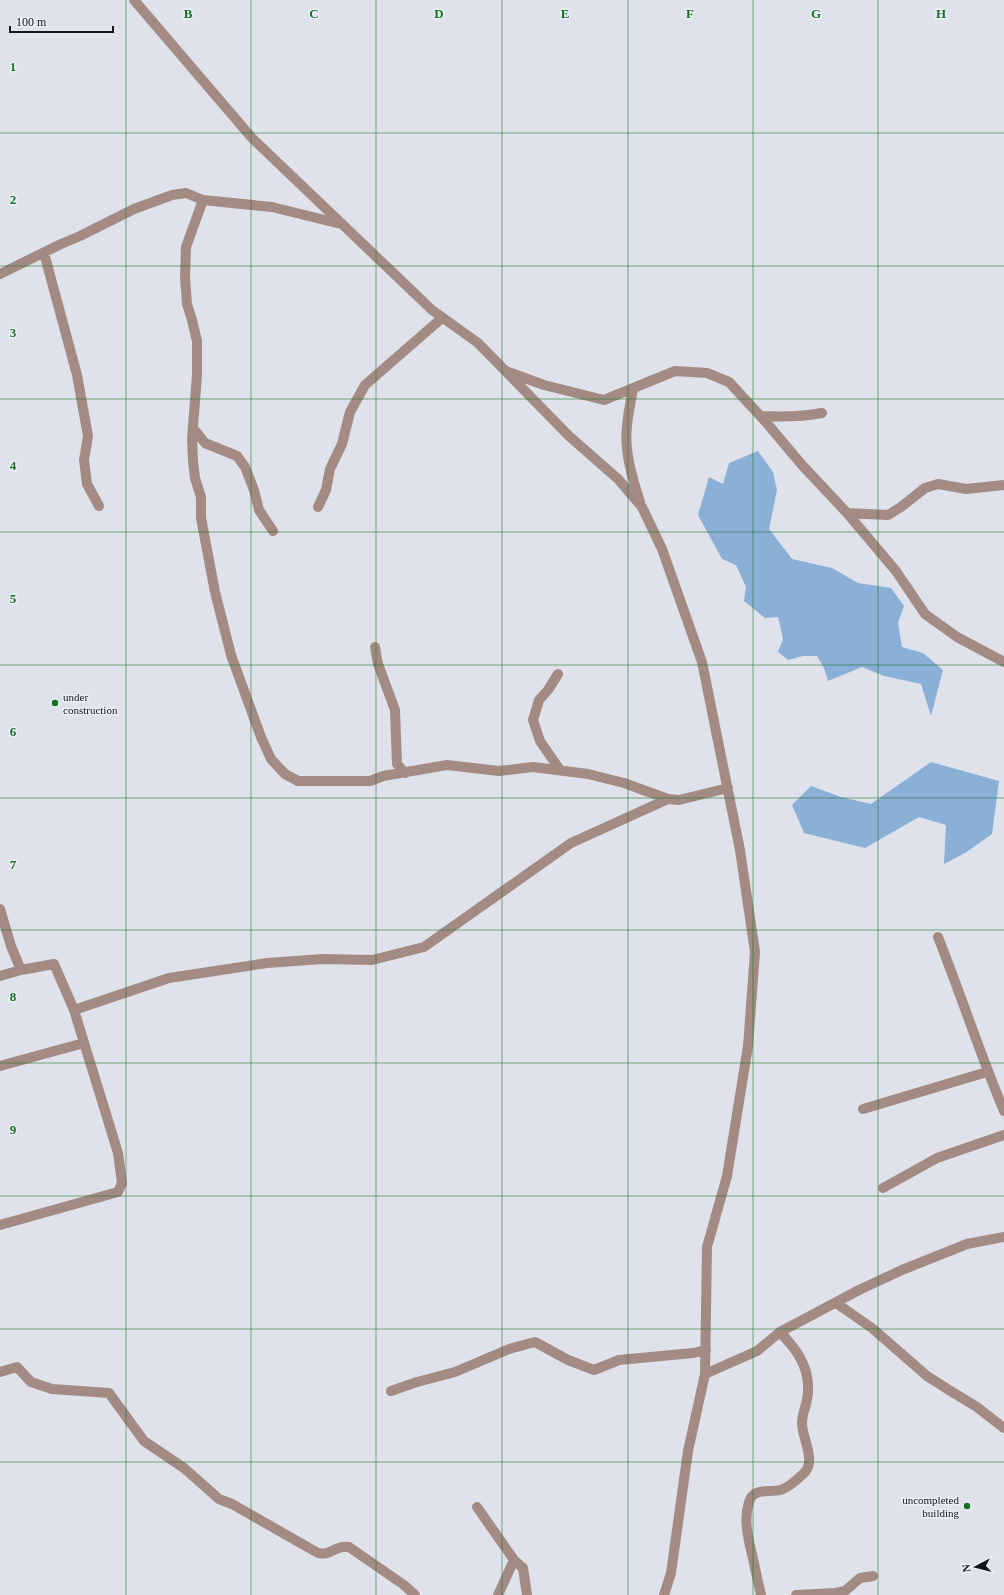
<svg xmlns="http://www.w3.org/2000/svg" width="1004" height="1595" viewBox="0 0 1004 1595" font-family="Georgia,serif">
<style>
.water{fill:#8bb0d7}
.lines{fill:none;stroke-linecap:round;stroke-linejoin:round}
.minor{stroke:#a38b83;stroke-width:10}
.grid{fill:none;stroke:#127220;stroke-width:1;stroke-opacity:0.55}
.poi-dot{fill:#127220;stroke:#eceef8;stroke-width:1.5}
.labels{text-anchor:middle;stroke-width:3;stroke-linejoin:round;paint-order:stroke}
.poi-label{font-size:11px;fill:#141518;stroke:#eceef8;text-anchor:start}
.grid-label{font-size:13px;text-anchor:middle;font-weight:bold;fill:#127220;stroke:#eceef8;stroke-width:3;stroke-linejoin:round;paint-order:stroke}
</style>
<rect width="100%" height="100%" fill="#dfe1eb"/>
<!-- water -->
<path class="water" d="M758 451 773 472 777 490 769 529 792 559 832 568 858 583 891 588 904 606 898 623 902 647 923 653 943 670 931 716 921 684 884 676 862 667 828 681 824 668 817 656H803L788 660 778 652 783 639 778 617 765 618 744 601 746 587 736 565 722 559 698 515 709 477 723 484 729 463Z
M931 762 999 781 992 834 965 853 944 864 946 825 919 817 865 848 804 833 792 805 811 786 841 797 871 804Z"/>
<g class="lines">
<!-- minor -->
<path class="minor" d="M134 0 252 138 432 310 478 343 569 436 618 479 642 507 662 549 702 662 740 850 755 952 748 1046 727 1176 707 1247 705 1374 688 1451 671 1573 664 1595
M203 200 186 247 185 277 187 304 192 320 197 341V375L192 439 193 461 195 478 201 497V518L215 592 231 655 261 737 271 759 285 774 298 781H370L383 776 447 765 499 771 533 767 588 774 624 783 668 799 679 800 728 788
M44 253 77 375 88 436 84 460 87 484 99 506
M0 274 61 244 80 236 134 209 172 195 186 193 203 200 272 207 341 224
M506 371 544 385 604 400 675 371 707 373 729 382 765 421 802 465 847 513 896 571 925 614 957 637 1004 662
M633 389C631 401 628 413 627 426 624 451 632 477 640 502
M761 416C782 417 801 417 822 413
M193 428 205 443 237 456 245 467 254 490 259 510 273 531
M318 507 326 490 330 469 342 444 350 412 365 385 442 318
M847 513 888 515 901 507 925 488 938 484 966 489 1004 485
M375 647 378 664 395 710 397 764 405 773
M558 674 548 690 539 700 533 720 540 741 560 770
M0 909 11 946 21 970 54 964 74 1010 169 978 267 963 323 959 372 960 424 947 571 843 668 799
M938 937C961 995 980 1054 1004 1111
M0 976 21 970
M0 1066 84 1043
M863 1109 987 1072
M883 1188 937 1158 1004 1135
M0 1225 118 1192 122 1183 118 1153 74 1010
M836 1303 872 1328 927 1376 949 1390 977 1407 1004 1428
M0 1372 17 1367 31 1382 52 1389 109 1393 144 1441 184 1468 219 1499 232 1504 318 1553C332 1556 334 1545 349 1547L404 1585 415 1595
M705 1374 757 1351 780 1332 859 1290 902 1270 967 1244 1004 1237
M391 1391 417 1382 455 1372 509 1349 535 1342 568 1360 594 1370 619 1360 693 1353 706 1350
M477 1507 514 1560 523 1568 527 1595
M498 1595 514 1560
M761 1595C759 1586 757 1577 755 1568 751 1547 742 1524 749 1502 754 1487 768 1493 780 1490 788 1488 799 1478 805 1472 816 1460 802 1438 802 1423 802 1414 806 1407 807 1399 809 1391 808 1380 806 1372 801 1355 791 1344 780 1332
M796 1595 836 1593 845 1591 860 1578 873 1576"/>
</g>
<!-- grid -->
<path class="grid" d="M126 0V1595M251 0V1595M376 0V1595M502 0V1595M628 0V1595M753 0V1595M878 0V1595M0 133H1004M0 266H1004M0 399H1004M0 532H1004M0 665H1004M0 798H1004M0 930H1004M0 1063H1004M0 1196H1004M0 1329H1004M0 1462H1004"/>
<!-- markers -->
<g class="poi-dot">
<circle cx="55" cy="703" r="4"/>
<circle cx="967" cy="1506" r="4"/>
</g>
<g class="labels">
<!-- poi labels -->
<g class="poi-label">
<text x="63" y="701">under<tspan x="63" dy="13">construction</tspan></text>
<text x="959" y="1504" text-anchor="end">uncompleted<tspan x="959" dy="13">building</tspan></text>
</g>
</g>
<g class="grid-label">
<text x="188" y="18">B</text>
<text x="314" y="18">C</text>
<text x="439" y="18">D</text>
<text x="565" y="18">E</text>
<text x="690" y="18">F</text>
<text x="816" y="18">G</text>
<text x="941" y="18">H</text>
<text x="13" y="71">1</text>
<text x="13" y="204">2</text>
<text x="13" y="337">3</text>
<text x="13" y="470">4</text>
<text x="13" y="603">5</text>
<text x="13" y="736">6</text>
<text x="13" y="869">7</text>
<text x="13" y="1001">8</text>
<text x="13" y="1134">9</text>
</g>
<!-- north arrow -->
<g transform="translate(976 1567) rotate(263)" stroke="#eceef8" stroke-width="3" paint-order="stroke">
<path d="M0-3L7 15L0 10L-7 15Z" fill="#141518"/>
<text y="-6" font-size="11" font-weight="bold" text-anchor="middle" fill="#141518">N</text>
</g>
<!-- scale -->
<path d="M10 26v6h103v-6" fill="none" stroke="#141518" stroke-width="2"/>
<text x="16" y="26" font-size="12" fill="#141518" stroke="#eceef8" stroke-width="3" paint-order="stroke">100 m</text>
</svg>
